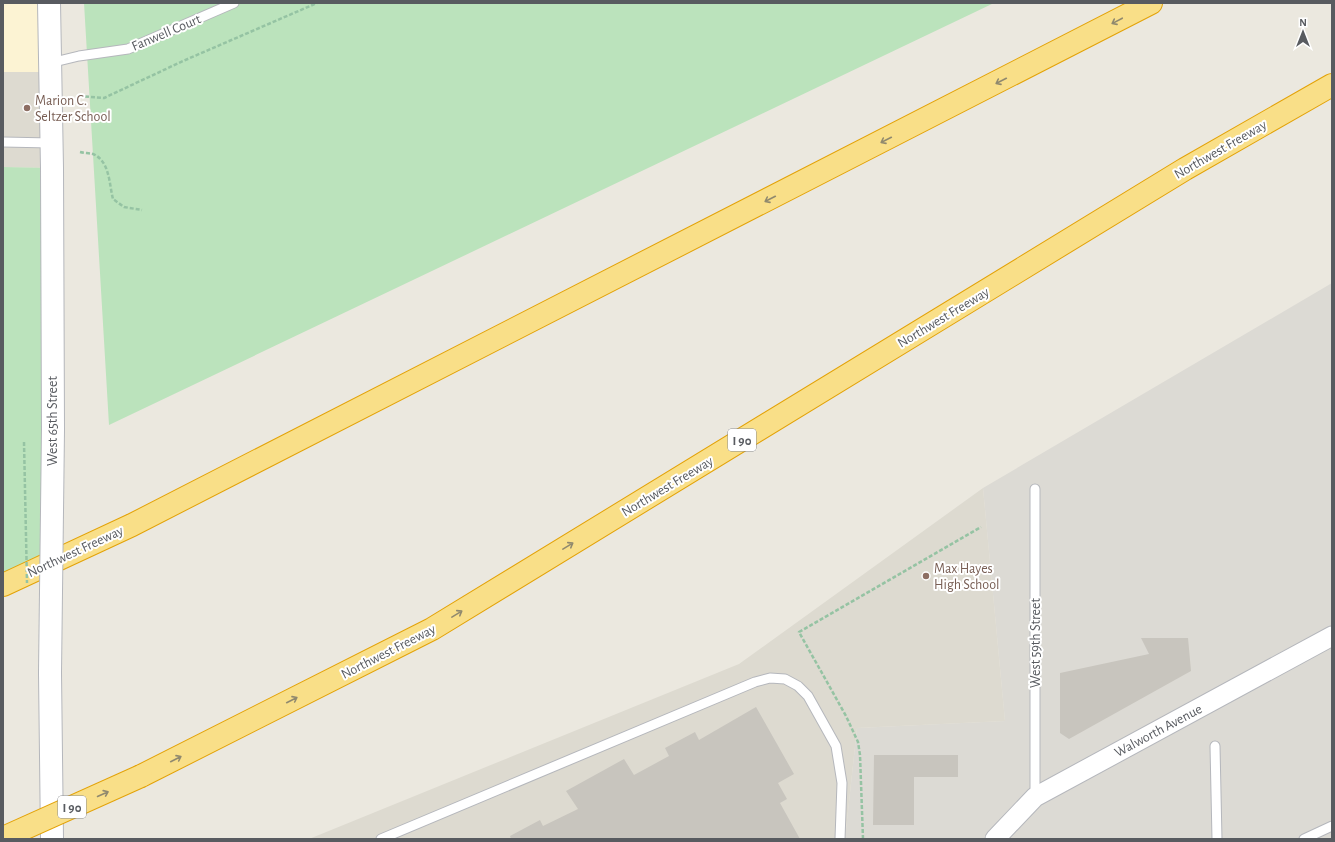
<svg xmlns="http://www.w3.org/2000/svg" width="1335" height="842" viewBox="0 0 1335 842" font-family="'Alegreya Sans',sans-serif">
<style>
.commercial{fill:#fcf3d3}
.industrial{fill:#dcdad4}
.education{fill:#dddad0}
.green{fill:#bbe3bc}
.building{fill:#c8c5be}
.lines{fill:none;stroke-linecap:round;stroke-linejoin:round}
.service-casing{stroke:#b5b7bc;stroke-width:11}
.minor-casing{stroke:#b5b7bc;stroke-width:21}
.tertiary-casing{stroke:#b5b7bc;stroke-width:24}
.motorway-casing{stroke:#e3a207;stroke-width:24}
.path{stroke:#95c3a3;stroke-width:2.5;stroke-dasharray:4 2;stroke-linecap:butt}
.service{stroke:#fff;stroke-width:9}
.minor{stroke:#fff;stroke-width:19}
.tertiary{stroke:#fff;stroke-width:22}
.motorway{stroke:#f9df88;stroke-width:22}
.tertiary-bridge-casing{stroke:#b5b7bc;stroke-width:24;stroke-linecap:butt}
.motorway-bridge-casing{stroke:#e3a207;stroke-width:24;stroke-linecap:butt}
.path-bridge{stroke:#95c3a3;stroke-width:2.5;stroke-dasharray:4 2;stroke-linecap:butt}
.tertiary-bridge{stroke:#fff;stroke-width:22}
.motorway-bridge{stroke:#f9df88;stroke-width:22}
.oneway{stroke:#90896e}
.education-dot{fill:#8d6e63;stroke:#fff;stroke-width:1.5}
.labels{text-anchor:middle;stroke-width:4;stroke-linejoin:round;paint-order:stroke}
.shield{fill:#fff;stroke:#8a8c90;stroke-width:1}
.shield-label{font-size:13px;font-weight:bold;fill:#585b60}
.street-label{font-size:14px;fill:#585b60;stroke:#fff}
.education-label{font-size:14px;fill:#785e54;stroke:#fff;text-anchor:start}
</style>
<rect width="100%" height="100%" fill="#ebe8df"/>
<!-- commercial -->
<path class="commercial" d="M3 3H49L50 72H3Z"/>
<!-- industrial -->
<path class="industrial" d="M1332 283V839H845L857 728 1005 721 983 488Z"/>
<!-- education -->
<path class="education" d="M3 72H50L52 168 3 167Z
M983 488 1005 721 857 728 845 839H309L739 664Z"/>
<!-- green -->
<path class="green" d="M84 3H994L109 425Z
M3 167 52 168 51 562 3 585Z"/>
<!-- building -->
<path class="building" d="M1141 638H1188L1191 671 1069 739 1060 733V673L1149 654Z
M756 707 794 774 778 783 787 799 780 803 800 839H511L510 836 540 820 543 826 578 809 566 791 624 759 634 775 669 756 665 748 695 732 699 740Z
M874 755H958V777H914V825H873Z"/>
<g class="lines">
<defs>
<path id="service" d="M50 63 79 56 128 49 234 3
M3 142 51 143
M1215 746 1217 839
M1035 797V489
M381 839 755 682 770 678 785 679 798 686 808 696 836 746 842 783 840 839
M1304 839 1332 826"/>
<path id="minor" d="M995 839 1035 797 1332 636"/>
<path id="tertiary" d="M49 3 52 168 53 430
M50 673 52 839"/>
<path id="motorway" d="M3 585 132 525 1151 3
M141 776 432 629 1185 169 1332 85"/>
</defs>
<!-- service casing -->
<use href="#service" class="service-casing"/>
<!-- minor casing -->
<use href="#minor" class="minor-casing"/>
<!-- tertiary casing -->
<use href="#tertiary" class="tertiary-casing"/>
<!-- motorway casing -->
<use href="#motorway" class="motorway-casing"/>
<!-- path -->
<path class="path" d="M79 96 104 98 183 61 317 3
M80 152C84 153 89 153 93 154 110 161 109 184 113 199L124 207 142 210
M863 839 860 755 858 742 846 716 799 632 981 527"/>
<!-- service -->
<use href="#service" class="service"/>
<!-- minor -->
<use href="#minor" class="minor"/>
<!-- tertiary -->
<use href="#tertiary" class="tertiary"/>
<!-- motorway -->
<use href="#motorway" class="motorway"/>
<defs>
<path id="tertiary-bridge" d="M50 673 53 430"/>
<path id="motorway-bridge" d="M3 838 141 776"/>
</defs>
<!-- tertiary-bridge casing -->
<use href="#tertiary-bridge" class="tertiary-bridge-casing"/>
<!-- motorway-bridge casing -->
<use href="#motorway-bridge" class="motorway-bridge-casing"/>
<!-- path-bridge -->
<path class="path-bridge" d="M24 442 27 583"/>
<!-- tertiary-bridge -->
<use href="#tertiary-bridge" class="tertiary-bridge"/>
<!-- motorway-bridge -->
<use href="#motorway-bridge" class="motorway-bridge"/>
</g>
<!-- one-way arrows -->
<defs><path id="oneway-shaft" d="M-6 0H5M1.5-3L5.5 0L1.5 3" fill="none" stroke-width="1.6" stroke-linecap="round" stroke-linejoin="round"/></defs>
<g class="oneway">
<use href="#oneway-shaft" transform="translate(1117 21) rotate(152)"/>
<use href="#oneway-shaft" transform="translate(1001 81) rotate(153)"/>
<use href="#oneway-shaft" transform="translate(886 140) rotate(153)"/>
<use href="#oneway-shaft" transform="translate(770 199) rotate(153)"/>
<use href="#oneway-shaft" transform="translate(568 546) rotate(-31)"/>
<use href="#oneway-shaft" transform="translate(457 614) rotate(-31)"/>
<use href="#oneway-shaft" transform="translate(292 700) rotate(-27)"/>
<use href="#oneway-shaft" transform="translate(176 759) rotate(-27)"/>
<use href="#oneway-shaft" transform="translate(103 794) rotate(-24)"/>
</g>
<!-- markers -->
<g class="education-dot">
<circle cx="27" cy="108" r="4"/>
<circle cx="926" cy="576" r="4"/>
</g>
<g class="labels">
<!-- shield labels -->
<g class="shield">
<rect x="728" y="429" width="28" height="22" rx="3"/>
<rect x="58" y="796" width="28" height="22" rx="3"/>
</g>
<g class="shield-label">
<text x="742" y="445">I 90</text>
<text x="72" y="812">I 90</text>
</g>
<!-- street labels -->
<g class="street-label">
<text transform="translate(166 32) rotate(-23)" y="5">Fanwell Court</text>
<text transform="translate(1220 149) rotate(-30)" y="5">Northwest Freeway</text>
<text transform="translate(943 317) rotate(-31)" y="5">Northwest Freeway</text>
<text transform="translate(52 421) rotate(-90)" y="5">West 65th Street</text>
<text transform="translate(667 486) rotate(-31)" y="5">Northwest Freeway</text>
<text transform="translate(75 551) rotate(-25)" y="5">Northwest Freeway</text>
<text transform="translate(1035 643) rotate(-90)" y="5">West 59th Street</text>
<text transform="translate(388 651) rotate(-27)" y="5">Northwest Freeway</text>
<text transform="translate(1158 730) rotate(-28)" y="5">Walworth Avenue</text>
</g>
<!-- education labels -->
<g class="education-label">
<text x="35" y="105">Marion C.<tspan x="35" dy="16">Seltzer School</tspan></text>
<text x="934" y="573">Max Hayes<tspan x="934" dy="16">High School</tspan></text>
</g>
</g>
<!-- border -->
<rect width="1335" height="842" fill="none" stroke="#585b60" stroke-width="8"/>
<!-- north arrow -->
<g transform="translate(1303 32)" stroke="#ffffff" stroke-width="3" paint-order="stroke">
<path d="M0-3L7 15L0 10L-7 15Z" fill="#585b60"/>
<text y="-6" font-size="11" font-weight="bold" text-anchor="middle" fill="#585b60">N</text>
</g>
</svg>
